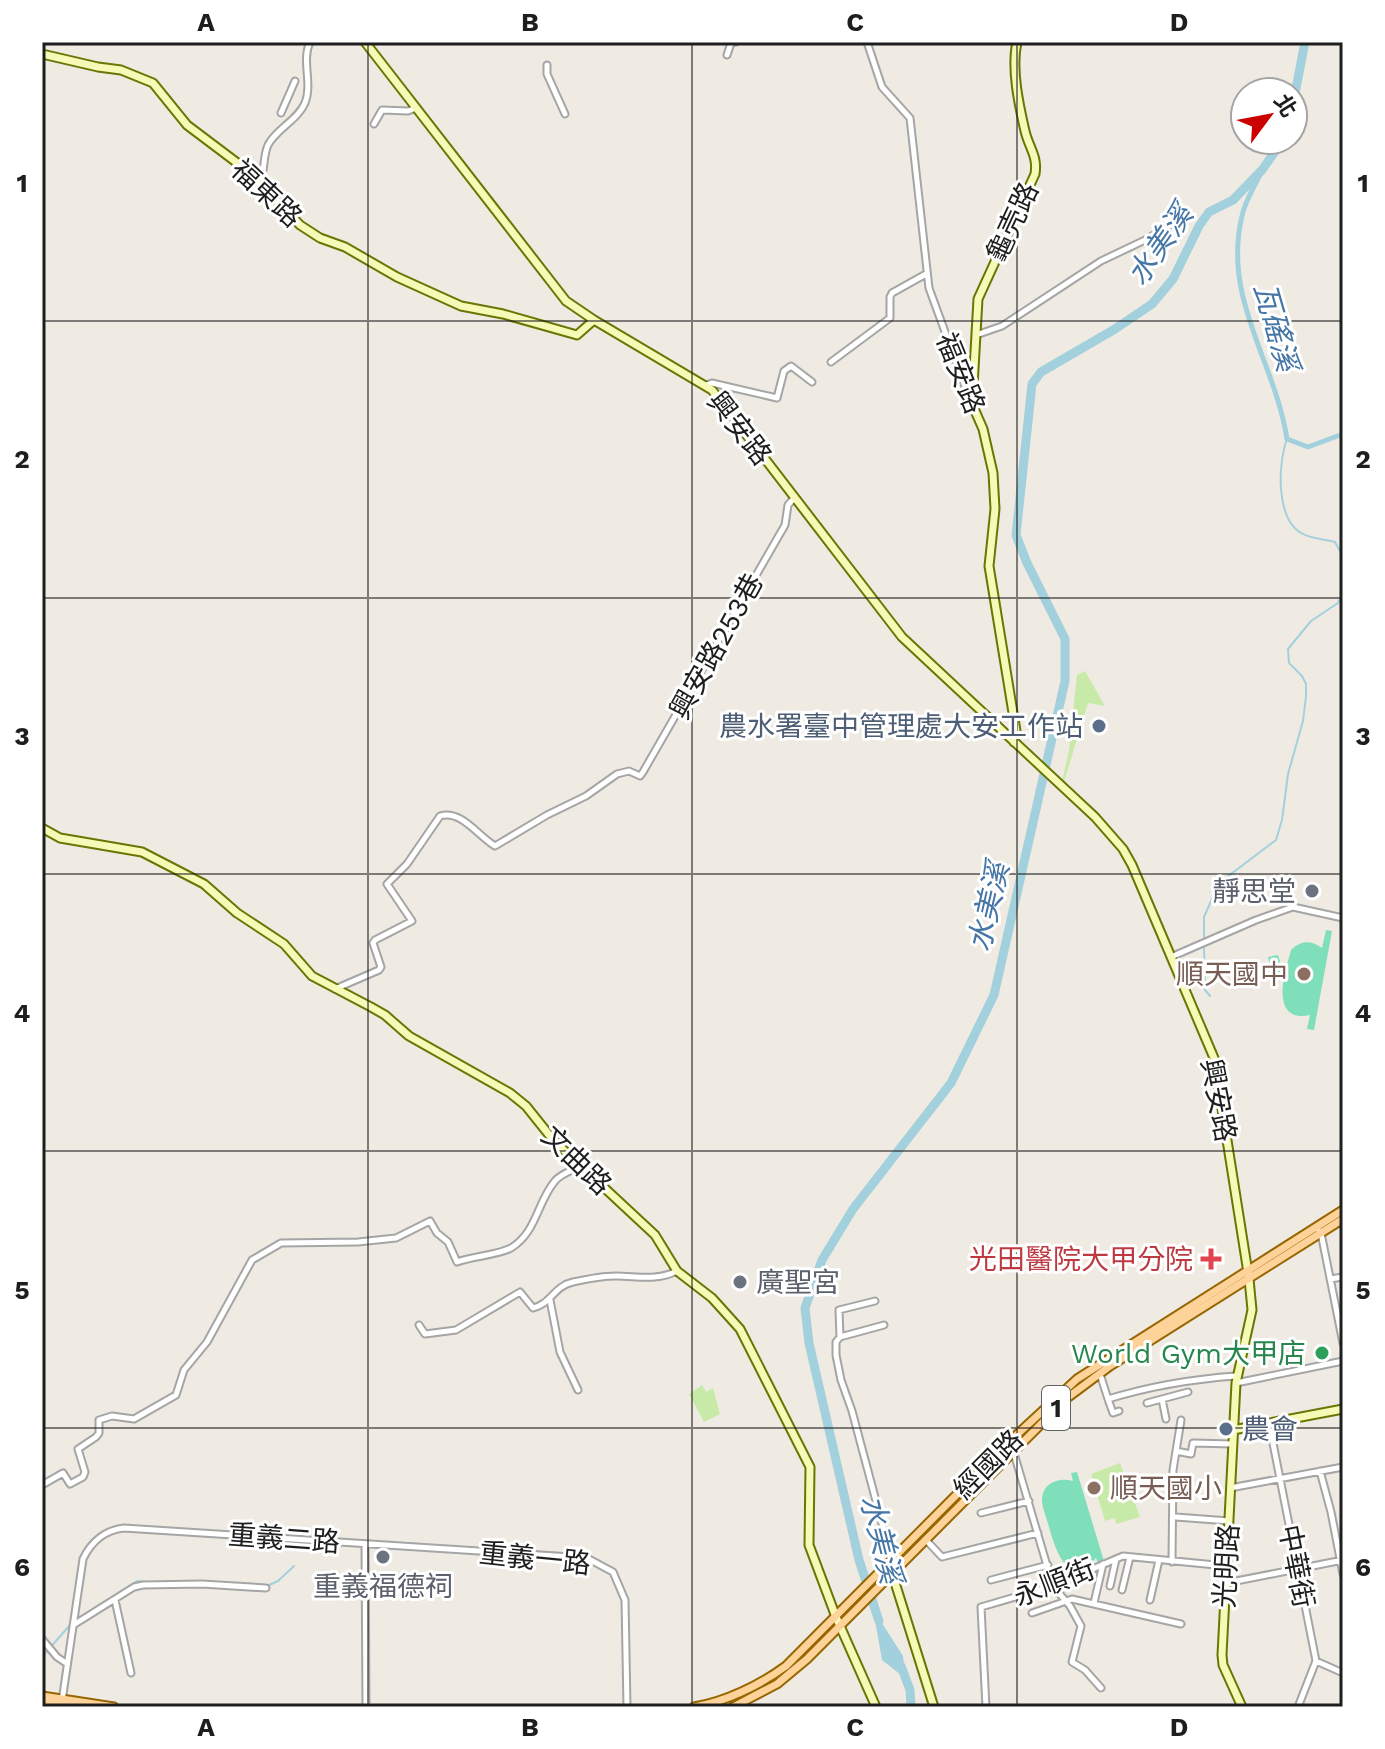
<svg xmlns="http://www.w3.org/2000/svg" width="1385" height="1749" viewBox="0 0 1385 1749" font-family="'Work Sans','Noto Sans TC',sans-serif">
<style>
.grass{fill:#c8eaa8}
.pitch{fill:#80dfbb}
.water{fill:#a3d0dd}
.lines{fill:none;stroke-linecap:round;stroke-linejoin:round}
.stream{stroke:#a3d0dd;stroke-width:2}
.canal{stroke:#a3d0dd;stroke-width:5}
.river{stroke:#a3d0dd;stroke-width:9}
.street-casing{stroke:#a5a5a5;stroke-width:9}
.secondary-casing{stroke:#697604;stroke-width:11}
.primary-casing{stroke:#976600;stroke-width:11}
.street{stroke:#fff;stroke-width:5}
.secondary{stroke:#f6fab6;stroke-width:7}
.primary{stroke:#fdd39a;stroke-width:7}
.grid{fill:none;stroke:#1e1e1e;stroke-width:2;stroke-opacity:0.55}
.service-dot{fill:#5c6f8a;stroke:#fff;stroke-width:3}
.worship-dot{fill:#6b7280;stroke:#fff;stroke-width:3}
.education-dot{fill:#8d6e63;stroke:#fff;stroke-width:3}
.health-dot{fill:#e0444e;stroke:#fff;stroke-width:3}
.leisure-dot{fill:#2e9e5b;stroke:#fff;stroke-width:3}
.labels{text-anchor:middle;stroke-width:6;stroke-linejoin:round;paint-order:stroke}
.shield{fill:#fff;stroke:#626262;stroke-width:2}
.shield-label{font-size:26px;font-weight:bold;fill:#1e1e1e}
.street-label{font-size:28px;fill:#1e1e1e;stroke:#fff}
.service-label{font-size:28px;fill:#4e5e75;stroke:#fff;text-anchor:end}
.worship-label{font-size:28px;fill:#5b616d;stroke:#fff;text-anchor:end}
.education-label{font-size:28px;fill:#785e54;stroke:#fff;text-anchor:end}
.health-label{font-size:28px;fill:#be3a42;stroke:#fff;text-anchor:end}
.leisure-label{font-size:28px;fill:#27864d;stroke:#fff;text-anchor:end}
.water-label{font-size:30px;font-style:italic;fill:#4676a6;stroke:#fff}
.neatline{fill:none;stroke:#1e1e1e;stroke-width:3}
.grid-label{font-size:26px;text-anchor:middle;font-weight:bold;fill:#1e1e1e}
</style>
<rect width="100%" height="100%" fill="#efebe3"/>
<!-- grass -->
<path class="grass" d="M1085 671 1105 706 1088 703 1064 782H1062L1069 750 1077 675Z
M702 1385 706 1392 713 1388 720 1414 704 1422 689 1394Z
M1120 1463 1140 1517 1116 1524 1115 1518 1105 1521 1091 1474Z"/>
<!-- pitch -->
<path class="pitch" d="M1326 930 1332 931 1314 1030 1307 1029 1310 1015C1283 1021 1280 999 1284 978L1274 981 1268 957 1278 955 1284 975 1291 950C1301 940 1311 940 1322 948Z
M1077 1472 1104 1561 1098 1563 1096 1558C1068 1592 1055 1548 1049 1527 1047 1519 1043 1510 1042 1502 1041 1483 1059 1477 1073 1481L1071 1473Z"/>
<!-- water -->
<path class="water" d="M873 1609 903 1656 905 1678 882 1660Z"/>
<g class="lines">
<!-- stream -->
<path class="stream" d="M1287 439C1278 463 1275 520 1303 534 1312 539 1325 539 1335 542L1343 557
M1204 940V917L1219 883 1276 840 1282 820 1288 774 1303 721 1306 696V684L1302 676 1289 663 1288 649 1311 621 1338 603 1343 593
M1204 946 1205 990 1210 996
M267 1586 278 1581 294 1566
M99 1606 137 1581 160 1583
M42 1657 70 1625"/>
<!-- canal -->
<path class="canal" d="M1262 170C1256 185 1245 200 1242 216 1222 299 1275 361 1287 439L1308 447 1343 434"/>
<!-- river -->
<path class="river" d="M1293 104 1305 42
M879 1621 859 1560 809 1343 805 1308 822 1260 853 1209 951 1083 994 995 1065 681V639L1027 563 1016 535 1032 384 1041 372 1115 329 1152 304 1173 279 1199 226 1209 212 1233 200 1262 170 1283 140
M901 1666 910 1690 911 1707"/>
<defs>
<path id="street" d="M867 42 882 87 910 118 929 288 971 403
M727 55 731 43 736 42
M547 65V74L565 114
M281 113 295 81
M374 124 382 110 408 111 416 108
M260 182C265 170 263 156 268 145 276 129 298 120 305 103 313 83 301 61 310 42
M976 335 1002 326 1101 261 1145 240 1182 218
M831 362 890 318V297L892 293 926 274
M706 385 712 383 777 398 784 371 791 366 812 382
M1171 957 1256 920 1293 907 1343 918
M335 989 379 970 381 967 373 943 375 940 412 921 387 884 407 864 440 816C461 809 479 837 495 846L547 815 586 796 617 774 629 771 640 776 643 772 785 525 788 505 795 497
M1316 1227 1321 1233 1343 1343
M1330 1279 1343 1277
M550 1300 560 1352 578 1390
M419 1325 425 1334 456 1330 520 1292 533 1308C551 1304 554 1286 573 1282 587 1279 602 1276 616 1276 637 1276 657 1281 677 1271
M884 1325 840 1337 836 1342V1355L841 1380 852 1411 892 1561V1572
M840 1337 839 1310 875 1301
M1100 1374 1108 1399C1151 1386 1192 1379 1236 1376
M1236 1383 1343 1361
M1108 1399 1113 1413 1119 1411
M1162 1399 1166 1419
M1147 1403 1188 1392
M1269 1423 1316 1661 1298 1707
M1008 1443 1013 1450 1053 1586 1070 1606 1081 1626 1072 1662 1085 1670 1101 1688
M1176 1451 1191 1454 1193 1443 1233 1444
M1320 1471 1331 1512 1343 1574
M42 1485 63 1473 70 1484 83 1477 85 1472 78 1449 96 1437 99 1433V1420L112 1416 134 1419 176 1395 184 1370 207 1342 252 1260 281 1243 358 1242 396 1238 430 1221 437 1233 448 1242 457 1262C473 1256 498 1255 511 1248 537 1232 537 1202 555 1181 560 1174 574 1170 581 1165
M1230 1488 1343 1467
M981 1513 1029 1501
M1176 1517 1229 1521
M926 1540 942 1557 1038 1533
M365 1544 366 1707
M1172 1562 1173 1470 1181 1420
M991 1580 1048 1565
M1226 1583 1343 1560
M1110 1586 1116 1559
M1122 1590 1130 1557
M115 1600 131 1673
M1150 1600 1159 1560
M1094 1603 1103 1564
M1032 1613 1072 1599 1181 1624
M75 1624 134 1587 143 1585 202 1584 266 1588
M42 1639 57 1657 66 1663
M1316 1661 1343 1673
M62 1701 83 1559C91 1542 105 1530 124 1528L587 1558 613 1572 625 1600 627 1707
M986 1707 981 1607 1053 1586 1123 1556 1226 1566"/>
<path id="secondary" d="M365 42 566 301 594 320 712 390 902 637 1095 817 1123 849 1132 865 1214 1058 1249 1279 1252 1310 1236 1383 1222 1655 1223 1665 1242 1707
M42 54 98 67 121 70 153 83 187 125 248 171 300 225 320 238 345 247 397 277 461 306 503 314 577 335 594 320
M1014 742 1016 731 989 566 995 509 993 473 983 429 972 404 978 299 1035 174C1038 156 1029 148 1025 131 1019 105 1011 69 1017 42
M42 828 60 838 142 852 204 884 237 913 284 944 312 976 371 1007 385 1015 409 1036 510 1093 526 1106 554 1141 655 1235 677 1271 712 1298 740 1329 810 1467 809 1545 836 1617 876 1707
M1233 1430 1343 1409
M892 1573 934 1707"/>
<path id="primary" d="M42 1696 114 1707
M42 1703 69 1707
M694 1707C725 1702 760 1685 786 1666L1008 1443 1077 1379 1343 1210
M733 1707 777 1684 807 1659 1067 1398 1110 1366 1343 1219"/>
</defs>
<!-- street casing -->
<use href="#street" class="street-casing"/>
<!-- secondary casing -->
<use href="#secondary" class="secondary-casing"/>
<!-- primary casing -->
<use href="#primary" class="primary-casing"/>
<!-- street -->
<use href="#street" class="street"/>
<!-- secondary -->
<use href="#secondary" class="secondary"/>
<!-- primary -->
<use href="#primary" class="primary"/>
</g>
<!-- grid -->
<path class="grid" d="M368 42V1707M692 42V1707M1017 42V1707M42 321H1343M42 598H1343M42 874H1343M42 1151H1343M42 1428H1343"/>
<!-- markers -->
<g class="service-dot">
<circle cx="1099" cy="726" r="8"/>
<circle cx="1226" cy="1429" r="8"/>
</g>
<g class="worship-dot">
<circle cx="1312" cy="891" r="8"/>
<circle cx="740" cy="1282" r="8"/>
<circle cx="383" cy="1557" r="8"/>
</g>
<g class="education-dot">
<circle cx="1304" cy="974" r="8"/>
<circle cx="1094" cy="1488" r="8"/>
</g>
<path class="health-dot" d="M1207 1247h8v8h8v8h-8v8h-8v-8h-8v-8h8z"/>
<circle class="leisure-dot" cx="1322" cy="1353" r="8"/>
<g class="labels">
<!-- shield labels -->
<rect class="shield" x="1042" y="1386" width="28" height="44" rx="6"/>
<g class="shield-label">
<text x="1056" y="1417">1</text>
</g>
<!-- street labels -->
<g class="street-label">
<text transform="translate(267 193) rotate(43)" y="10">福東路</text>
<text transform="translate(1012 222) rotate(-65)" y="10">龜壳路</text>
<text transform="translate(961 373) rotate(68)" y="10">福安路</text>
<text transform="translate(740 428) rotate(52)" y="10">興安路</text>
<text transform="translate(716 646) rotate(-61)" y="10">興安路253巷</text>
<text transform="translate(1219 1100) rotate(79)" y="10">興安路</text>
<text transform="translate(577 1160) rotate(44)" y="10">文曲路</text>
<text transform="translate(988 1464) rotate(-45)" y="10">經國路</text>
<text transform="translate(284 1538) rotate(4)" y="10">重義二路</text>
<text transform="translate(535 1558) rotate(6)" y="10">重義一路</text>
<text transform="translate(1226 1566) rotate(-87)" y="10">光明路</text>
<text transform="translate(1297 1566) rotate(79)" y="10">中華街</text>
<text transform="translate(1054 1582) rotate(-21)" y="10">永順街</text>
</g>
<!-- service labels -->
<g class="service-label">
<text x="1083" y="736">農水署臺中管理處大安工作站</text>
<text x="1242" y="1439" text-anchor="start">農會</text>
</g>
<!-- worship labels -->
<g class="worship-label">
<text x="1296" y="901">靜思堂</text>
<text x="756" y="1292" text-anchor="start">廣聖宮</text>
<text x="383" y="1596" text-anchor="middle">重義福德祠</text>
</g>
<!-- education labels -->
<g class="education-label">
<text x="1288" y="984">順天國中</text>
<text x="1110" y="1498" text-anchor="start">順天國小</text>
</g>
<!-- health labels -->
<g class="health-label">
<text x="1193" y="1269">光田醫院大甲分院</text>
</g>
<!-- leisure labels -->
<g class="leisure-label">
<text x="1306" y="1363">World Gym大甲店</text>
</g>
<!-- water labels -->
<g class="water-label">
<text transform="translate(1160 245) rotate(-55)" y="10">水美溪</text>
<text transform="translate(1276 327) rotate(74)" y="10">瓦磘溪</text>
<text transform="translate(989 907) rotate(-77)" y="10">水美溪</text>
<text transform="translate(881 1539) rotate(76)" y="10">水美溪</text>
</g>
</g>
<!-- border -->
<rect width="1385" height="1749" fill="none" stroke="#ffffff" stroke-width="88"/>
<!-- north arrow -->
<g transform="translate(1269 116) rotate(58)"><circle r="38" fill="#ffffff" stroke="#a5a5a5" stroke-width="2"/>
<path d="M0-6L14 30L0 20L-14 30Z" fill="#cb0100"/>
<text y="-12" font-size="22" font-weight="bold" text-anchor="middle" fill="#1e1e1e">北</text>
</g>
<rect x="44" y="44" width="1297" height="1661" class="neatline"/>
<g class="grid-label">
<text x="206" y="31">A</text>
<text x="530" y="31">B</text>
<text x="855" y="31">C</text>
<text x="1179" y="31">D</text>
<text x="22" y="192">1</text>
<text x="1363" y="192">1</text>
<text x="22" y="468">2</text>
<text x="1363" y="468">2</text>
<text x="22" y="745">3</text>
<text x="1363" y="745">3</text>
<text x="22" y="1022">4</text>
<text x="1363" y="1022">4</text>
<text x="22" y="1299">5</text>
<text x="1363" y="1299">5</text>
<text x="22" y="1576">6</text>
<text x="1363" y="1576">6</text>
<text x="206" y="1736">A</text>
<text x="530" y="1736">B</text>
<text x="855" y="1736">C</text>
<text x="1179" y="1736">D</text>
</g>
</svg>
